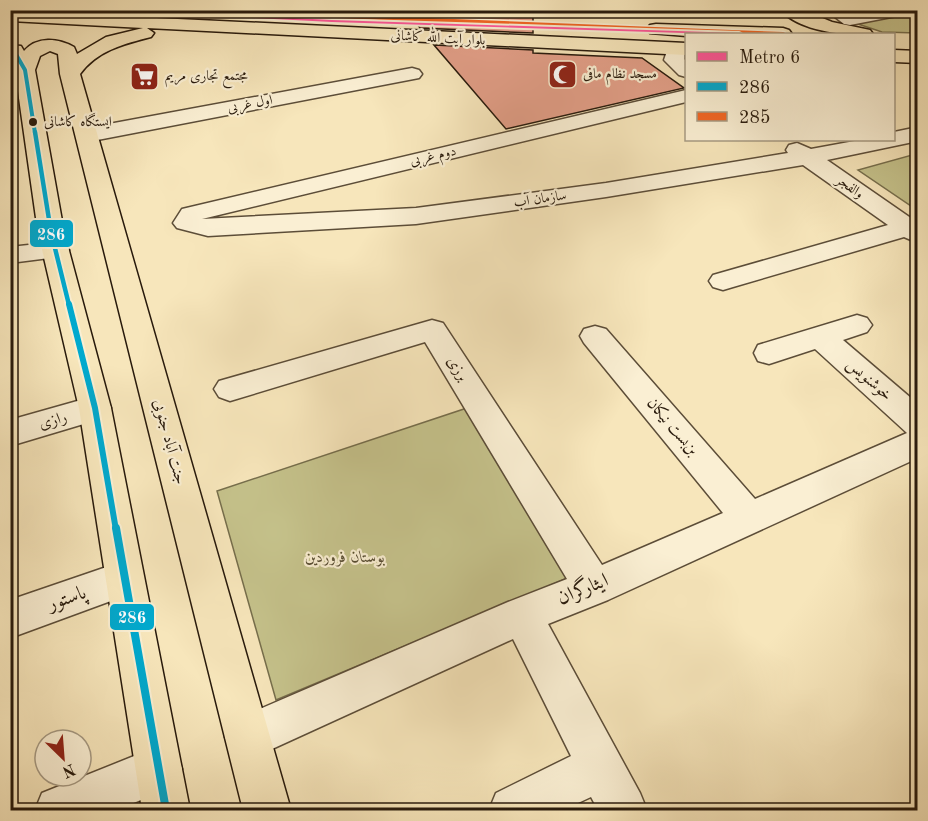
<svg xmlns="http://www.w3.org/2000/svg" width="928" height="821" viewBox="0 0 928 821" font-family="'Old Standard TT',Amiri,serif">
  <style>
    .green { fill: #c5c28b; stroke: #766e4c; stroke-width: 1.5 }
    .building { fill: #e29e87; stroke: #281a0c; stroke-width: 1.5 }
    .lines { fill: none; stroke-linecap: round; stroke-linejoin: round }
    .minor-casing { stroke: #5c4d38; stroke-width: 3 }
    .major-casing { stroke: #281a0c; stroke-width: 3 }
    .minor { fill: #faefd3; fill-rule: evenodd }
    .major { fill: #f7e6bb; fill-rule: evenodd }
    .bus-1-far3-casing { stroke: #faefd3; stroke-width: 7 }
    .bus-1-far2-casing { stroke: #faefd3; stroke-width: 8 }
    .bus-1-far1-casing { stroke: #faefd3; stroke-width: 10 }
    .bus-1-casing { stroke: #faefd3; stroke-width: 12 }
    .bus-2-casing { stroke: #faefd3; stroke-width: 7 }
    .bus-1-far3 { stroke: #00a9ce; stroke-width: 4 }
    .bus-1-far2 { stroke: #00a9ce; stroke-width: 4.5 }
    .bus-1-far1 { stroke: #00a9ce; stroke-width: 6 }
    .bus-1 { stroke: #00a9ce; stroke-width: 8 }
    .bus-2 { stroke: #f26522; stroke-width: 4 }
    .metro-1-casing { stroke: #faefd3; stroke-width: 4 }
    .metro-1 { fill: #f59; fill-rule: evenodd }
    .bus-dot { fill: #281a0c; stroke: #faefd3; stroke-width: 2 }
    .labels { text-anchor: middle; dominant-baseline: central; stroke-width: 4.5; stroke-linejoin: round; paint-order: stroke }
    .far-street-label { font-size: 14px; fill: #281a0c; stroke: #faefd3 }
    .far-poi-label { font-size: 14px; fill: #281a0c; stroke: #faefd3; text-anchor: start }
    .bus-label { font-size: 14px; fill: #281a0c; stroke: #faefd3; text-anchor: start }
    .street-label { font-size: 16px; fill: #281a0c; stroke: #faefd3 }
    .park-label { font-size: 16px; font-style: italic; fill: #574c32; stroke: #faefd3 }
    .near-street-label { font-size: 20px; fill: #281a0c; stroke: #faefd3 }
    .line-badge { stroke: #faefd3; stroke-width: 2 }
    .badge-label { font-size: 16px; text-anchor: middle; font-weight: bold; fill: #fff }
  </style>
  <rect width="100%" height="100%" fill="#f7e6bb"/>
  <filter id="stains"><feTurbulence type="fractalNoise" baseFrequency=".00333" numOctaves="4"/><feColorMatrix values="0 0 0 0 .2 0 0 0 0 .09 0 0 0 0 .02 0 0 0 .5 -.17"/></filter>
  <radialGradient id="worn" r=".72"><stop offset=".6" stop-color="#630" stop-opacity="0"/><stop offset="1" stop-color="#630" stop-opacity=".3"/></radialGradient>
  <path class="green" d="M 917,11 L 917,33 L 882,32 L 852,22 Z
    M 912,155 L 917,159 L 917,210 L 858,170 Z
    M 467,408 L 570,577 L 276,700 L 217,491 Z"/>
  <path class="building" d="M 407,10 L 533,10 L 533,33 L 420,28 Z
    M 434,45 L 533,50 L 533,53 L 642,58 L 684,88 L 506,129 Z"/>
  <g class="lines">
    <defs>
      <path id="minor" d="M 387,10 L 405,10 L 407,20 L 404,24 L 392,24 Z
        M 826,10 L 847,10 L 853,14 L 872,10 L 910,10 L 902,15 L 850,25 L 844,24 Z
        M 676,43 L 683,45 L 685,49 L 684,59 L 686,61 L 686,77 L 679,75 L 664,60 L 669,45 Z
        M 412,68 L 419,70 L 422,74 L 419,78 L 87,142 L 79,140 L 76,135 L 79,130 L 87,128 Z
        M 686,90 L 686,102 L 202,219 L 416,208 L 606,183 L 788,153 L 786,150 L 789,145 L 797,143 L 811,149 L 860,140 L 894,140 L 894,132 L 918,127 L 918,141 L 827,160 L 918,223 L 918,243 L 904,237 L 733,287 L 723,290 L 713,287 L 709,281 L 713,275 L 888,225 L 803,165 L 606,197 L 416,224 L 208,236 L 177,228 L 173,223 L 182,209 Z
        M 56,242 L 65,244 L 69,250 L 65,256 L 10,263 L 10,247 Z
        M 857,315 L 867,318 L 872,325 L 867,332 L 843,340 L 918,404 L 918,458 L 608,600 L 548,624 L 640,793 L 647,810 L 598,810 L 591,797 L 563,810 L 489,810 L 496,793 L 571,756 L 513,639 L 248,760 L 232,753 L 225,737 L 232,721 L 508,602 L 567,579 L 425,342 L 230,401 L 219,397 L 214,389 L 219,381 L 432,320 L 443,323 L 602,565 L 723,513 L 584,343 L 580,336 L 584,329 L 595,326 L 606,329 L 755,499 L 907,433 L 815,349 L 769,364 L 758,361 L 754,353 L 758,345 Z
        M 95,396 L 107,399 L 111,408 L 107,417 L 10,446 L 10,420 Z
        M 124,561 L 138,567 L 144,579 L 138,591 L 10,638 L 10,600 Z
        M 159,746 L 176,752 L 182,769 L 176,786 L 116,810 L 35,810 L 42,793 Z"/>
      <path id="major" d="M 781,10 L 803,10 L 832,22 L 870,30 L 873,34 C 848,37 798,31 781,10 Z
        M 10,11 L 686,43 L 686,55 L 147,28 L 154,33 L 151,37 C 124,44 98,50 80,74 L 291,810 L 243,810 L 60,74 L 58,54 L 50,51 L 40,56 L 35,70 L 64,232 L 111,408 L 190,810 L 142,810 L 79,408 L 38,232 L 15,70 L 10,61 L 10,45 L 21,46 L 24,51 C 37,36 58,38 74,47 L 77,54 L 106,37 L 143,28 L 10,21 Z
        M 656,24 L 783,28 L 789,30 L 792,34 L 686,36 L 650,33 L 647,29 L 650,25 Z
        M 894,50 L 918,51 L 918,63 L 894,62 Z"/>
    </defs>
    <use href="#minor" class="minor-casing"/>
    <use href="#major" class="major-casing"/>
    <use href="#minor" class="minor"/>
    <use href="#major" class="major"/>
    <defs>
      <path id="bus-1-far3" d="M 10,44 L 25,70 L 35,133"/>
      <path id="bus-1-far2" d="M 35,132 L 51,232 L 69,305"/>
      <path id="bus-1-far1" d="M 69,304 L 95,408 L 116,530"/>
      <path id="bus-1" d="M 116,528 L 166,810"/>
      <path id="bus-2" d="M 176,10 L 783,34"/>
    </defs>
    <use href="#bus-1-far3" class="bus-1-far3-casing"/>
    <use href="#bus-1-far2" class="bus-1-far2-casing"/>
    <use href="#bus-1-far1" class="bus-1-far1-casing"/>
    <use href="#bus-1" class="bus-1-casing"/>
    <use href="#bus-2" class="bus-2-casing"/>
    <use href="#bus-1-far3" class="bus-1-far3"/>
    <use href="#bus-1-far2" class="bus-1-far2"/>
    <use href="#bus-1-far1" class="bus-1-far1"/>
    <use href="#bus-1" class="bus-1"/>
    <use href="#bus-2" class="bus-2"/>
    <defs>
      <path id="metro-1" d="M 133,10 L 332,20 L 739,33 L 741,34 L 716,34 L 332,22 L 95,10 Z"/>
    </defs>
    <use href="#metro-1" class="metro-1-casing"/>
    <use href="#metro-1" class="metro-1"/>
  </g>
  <defs>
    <symbol id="mosque-square" viewBox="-11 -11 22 22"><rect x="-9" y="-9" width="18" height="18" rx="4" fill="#8f2418" stroke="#faefd3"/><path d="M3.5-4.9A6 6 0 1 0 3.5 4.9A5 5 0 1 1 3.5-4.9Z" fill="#fff"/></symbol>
    <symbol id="supermarket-square" viewBox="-11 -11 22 22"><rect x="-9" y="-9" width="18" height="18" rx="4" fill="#8f2418" stroke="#faefd3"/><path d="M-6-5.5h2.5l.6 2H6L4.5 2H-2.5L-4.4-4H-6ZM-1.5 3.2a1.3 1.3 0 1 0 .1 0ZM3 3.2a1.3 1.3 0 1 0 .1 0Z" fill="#fff"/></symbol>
  </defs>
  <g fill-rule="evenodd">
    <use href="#mosque-square" x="546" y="58" width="33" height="33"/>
    <use href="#supermarket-square" x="128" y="60" width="33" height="33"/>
  </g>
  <circle class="bus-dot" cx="33" cy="122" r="5"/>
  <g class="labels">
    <g class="far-street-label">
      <text transform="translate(438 38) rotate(3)">بلوار آیت الله کاشانی</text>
      <text transform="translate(250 104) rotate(-11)">اول غربی</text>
      <text transform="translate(433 156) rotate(-13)">دوم غربی</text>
      <text transform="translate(850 187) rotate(35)">والفجر</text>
      <text transform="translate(540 199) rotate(-8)">سازمان آب</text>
    </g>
    <g class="far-poi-label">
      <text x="583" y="74">مسجد نظام مافی</text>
      <text x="165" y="76">مجتمع تجاری مریم</text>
    </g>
    <g class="bus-label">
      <text x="44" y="122">ایستگاه کاشانی</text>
    </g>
    <g class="street-label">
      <text transform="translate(457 369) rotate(58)">برزی</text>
      <text transform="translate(869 380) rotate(42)">خوشنویس</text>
      <text transform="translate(53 421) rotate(-16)">رازی</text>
      <text transform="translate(672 427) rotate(50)">بن‌بست نیکان</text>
      <text transform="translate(169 442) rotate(75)">جنت آباد جنوبی</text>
    </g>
    <g class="park-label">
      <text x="345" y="558">بوستان فروردین</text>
    </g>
    <g class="near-street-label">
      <text transform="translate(583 590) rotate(-22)">ایثارگران</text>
      <text transform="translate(67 599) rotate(-19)">پاستور</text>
    </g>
  </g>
  <g class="line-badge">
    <rect x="29" y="219" width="45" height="29" rx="6" fill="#00a9ce"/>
    <rect x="109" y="603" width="46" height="28" rx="6" fill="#00a9ce"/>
  </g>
  <g class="badge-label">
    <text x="51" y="240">286</text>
    <text x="132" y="623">286</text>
  </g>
  <rect width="928" height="821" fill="none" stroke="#f7e6bb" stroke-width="36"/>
  <rect x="12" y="12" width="904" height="797" fill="none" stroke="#281a0c" stroke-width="3"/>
  <rect x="18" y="18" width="892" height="785" fill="none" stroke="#281a0c" stroke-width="1.5"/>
  <rect x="685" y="33" width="210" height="108" fill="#faefd3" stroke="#a69a83" stroke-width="1.5"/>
  <rect x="697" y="52" width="30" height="9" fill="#ff5599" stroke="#a69a83" stroke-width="1.5"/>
  <text x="739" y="63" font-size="18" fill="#281a0c">Metro 6</text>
  <rect x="697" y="82" width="30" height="9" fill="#00a9ce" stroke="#a69a83" stroke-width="1.5"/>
  <text x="739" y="93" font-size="18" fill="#281a0c">286</text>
  <rect x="697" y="112" width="30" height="9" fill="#f26522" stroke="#a69a83" stroke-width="1.5"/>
  <text x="739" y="123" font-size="18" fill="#281a0c">285</text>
  <g transform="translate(63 758) rotate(155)"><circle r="28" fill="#faefd3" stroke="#a69a83" stroke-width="1.5"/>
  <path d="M0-4.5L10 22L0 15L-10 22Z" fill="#8f2418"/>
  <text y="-9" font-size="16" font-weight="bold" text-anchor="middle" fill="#281a0c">N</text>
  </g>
  <rect width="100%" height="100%" filter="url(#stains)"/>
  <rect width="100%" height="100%" fill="url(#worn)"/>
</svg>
